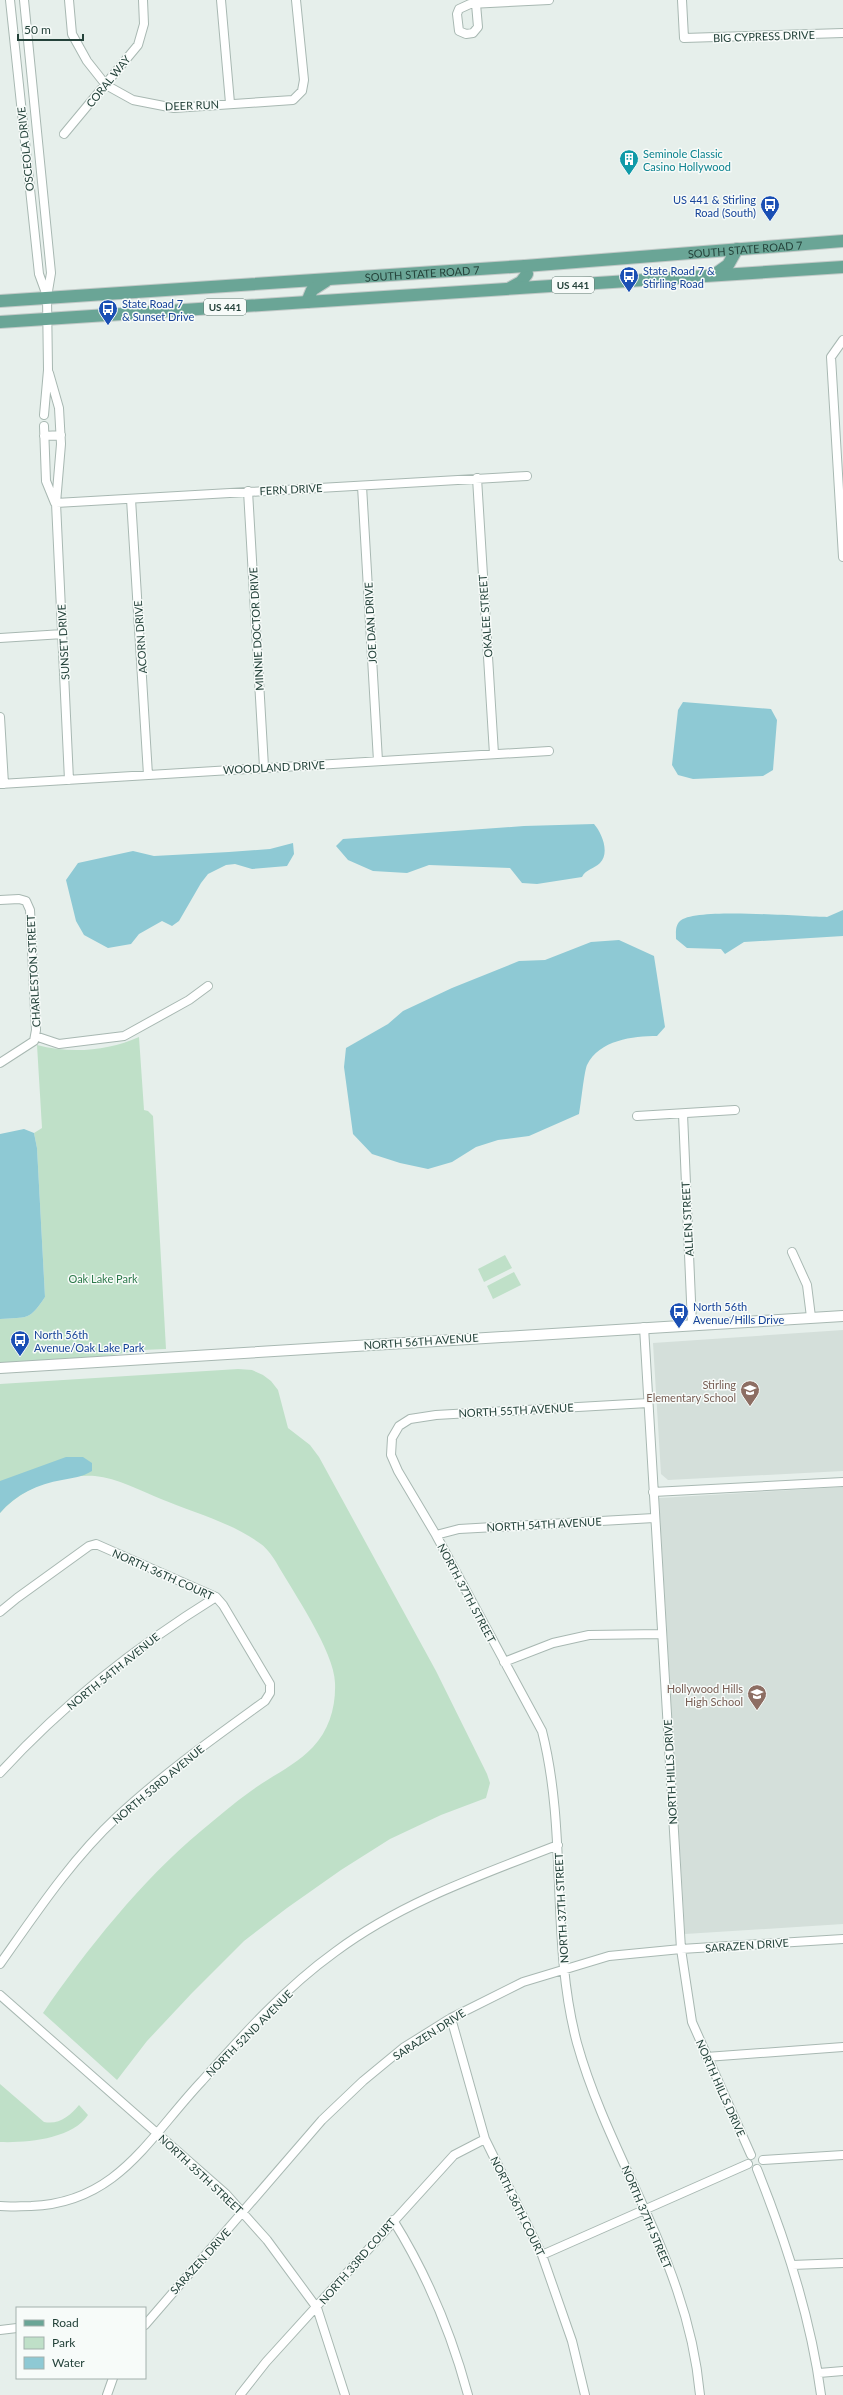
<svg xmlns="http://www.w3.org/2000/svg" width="843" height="2395" viewBox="0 0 843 2395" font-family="Lato,sans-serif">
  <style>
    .built { fill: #d4dfda }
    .green { fill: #bfe0c8 }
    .water { fill: #8ec9d4 }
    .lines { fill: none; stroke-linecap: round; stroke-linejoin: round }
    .minor-casing { stroke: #a8b8b2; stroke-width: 10 }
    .tertiary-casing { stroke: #a8b8b2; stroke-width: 12 }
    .primary-casing { stroke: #c2cac8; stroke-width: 14 }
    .minor { stroke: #fff; stroke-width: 8 }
    .tertiary { stroke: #fff; stroke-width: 10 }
    .primary { stroke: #6aa596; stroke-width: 12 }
    .labels { text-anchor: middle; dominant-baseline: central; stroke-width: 3; stroke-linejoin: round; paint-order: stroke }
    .shield { fill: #f7fbf9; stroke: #637a73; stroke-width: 1 }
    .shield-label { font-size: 10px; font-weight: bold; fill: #24423a }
    .street-label { font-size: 11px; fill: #24423a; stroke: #f7fbf9 }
    .culture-label { font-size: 11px; fill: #0d838f; stroke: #f7fbf9; text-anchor: start }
    .transit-label { font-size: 11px; fill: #164399; stroke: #f7fbf9; text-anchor: start }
    .park-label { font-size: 11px; fill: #2d7a4b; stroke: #f7fbf9 }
    .education-label { font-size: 11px; fill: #785e54; stroke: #f7fbf9; text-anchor: end }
  </style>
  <rect width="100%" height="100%" fill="#e6efeb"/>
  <path class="built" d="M 843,1330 L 843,1471 L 668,1480 L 661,1474 L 653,1343 Z
    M 843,1487 L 843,1924 L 685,1934 L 659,1498 Z"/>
  <path class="green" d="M 139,1037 L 144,1110 L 148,1111 L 153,1116 L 166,1349 L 142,1350 L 82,1360 L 0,1365 L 0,1319 C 28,1317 29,1321 45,1297 L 37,1148 L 34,1133 L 42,1128 L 37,1045 C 70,1054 108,1051 139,1037 Z
    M 505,1255 L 512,1268 L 484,1282 L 478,1269 Z
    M 514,1272 L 521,1285 L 493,1299 L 487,1286 Z
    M 238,1369 L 252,1370 L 263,1375 L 271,1381 L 278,1390 L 288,1428 L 310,1445 L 319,1457 L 436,1671 L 487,1774 L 490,1783 L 486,1798 L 441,1815 L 390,1839 L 341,1870 L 287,1908 L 244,1941 L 192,1993 L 147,2041 L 117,2080 L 43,2013 C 86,1950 143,1879 201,1831 C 218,1817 234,1803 251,1791 C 271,1776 295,1766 313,1747 C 329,1730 336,1707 335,1683 C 334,1651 293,1592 276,1562 C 271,1554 266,1547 258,1542 C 234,1524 190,1511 161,1499 C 141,1491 117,1478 95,1476 C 60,1474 23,1487 0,1513 L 0,1384 Z
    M 0,2084 L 44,2122 C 59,2125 70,2116 79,2105 L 88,2115 C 72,2139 27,2143 0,2142 Z"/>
  <path class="water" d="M 683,702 L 771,709 L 777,720 L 773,770 L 763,776 L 693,779 L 678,775 L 672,765 L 678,710 Z
    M 594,824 C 602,833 610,853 600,863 C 594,869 586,869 582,877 L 537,884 L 522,883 L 510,868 L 429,865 L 407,873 L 373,871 L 348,860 L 336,846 L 343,839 L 524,826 Z
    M 293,843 L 294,854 L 287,866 L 252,869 L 235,864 L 226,865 L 208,874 L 201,883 L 179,921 L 172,926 L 162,921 L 139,934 L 131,944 L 108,948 L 84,935 L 76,921 L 66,880 L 78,863 L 133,851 L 154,856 L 229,852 L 270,849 Z
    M 843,910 L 843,936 L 744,942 L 725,954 L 721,949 L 687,948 L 676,939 C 676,932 675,926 680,921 C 695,907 802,917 827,917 Z
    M 619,940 L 654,956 L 665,1027 L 657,1036 C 633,1036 599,1040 587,1065 C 584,1072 581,1104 579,1114 L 529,1136 L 498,1140 L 476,1147 L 452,1162 L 428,1169 L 400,1163 L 372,1154 L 353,1134 L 344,1067 L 346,1048 L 388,1024 L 403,1011 L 452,988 L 519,961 L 545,960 L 591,942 Z
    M 24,1129 L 34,1133 L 37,1148 L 45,1297 C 29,1321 28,1317 0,1319 L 0,1134 Z
    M 66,1457 L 83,1457 L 92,1463 L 92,1471 C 82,1477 73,1478 62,1480 C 38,1484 16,1494 0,1513 L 0,1481 Z"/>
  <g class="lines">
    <defs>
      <path id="minor" d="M 10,0 L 39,274 L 47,296
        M 24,0 L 51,273 L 47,297 L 48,370 L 44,415
        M 69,0 L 72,34 L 87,61 L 106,85 L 133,100 L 174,108 L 293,100 L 302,91 L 304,80 L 296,0
        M 221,0 L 230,103
        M 682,0 L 684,38 L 843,33
        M 476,4 L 478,27 L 473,33 L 466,34 L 459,31 L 457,14 L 459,9 L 470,4 L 549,0
        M 64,134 L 138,45 L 144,24 L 143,0
        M 843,340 L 831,357 L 843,557
        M 49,373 L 59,408 L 61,444 L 56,503 L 69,780
        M 44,426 L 46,481 L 55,503
        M 44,436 L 61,435
        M 477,478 L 494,754
        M 362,486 L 378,761
        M 248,491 L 264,767
        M 131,499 L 148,775
        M 56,503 L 527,476
        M 0,638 L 63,634
        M 0,717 L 4,784
        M 0,784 L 549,751
        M 0,900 L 19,899 L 26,901 L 30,910 L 36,1030 L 34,1041 L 0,1063
        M 35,1036 L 59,1044 L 124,1036 L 189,1000 L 208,986
        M 683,1114 L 692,1324
        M 637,1116 L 735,1110
        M 792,1252 L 807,1285 L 811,1317
        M 644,1327 L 681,1949 L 692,2022 L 751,2155
        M 648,1403 L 436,1415 L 410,1419 L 399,1426 L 392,1438 L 391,1455 L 398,1471 L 436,1535 L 542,1731 C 568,1833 550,1942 577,2043 C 601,2129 649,2206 677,2290 C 688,2322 697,2362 700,2395
        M 653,1492 L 843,1482
        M 436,1535 L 459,1529 L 654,1518
        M 0,1612 L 17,1598 L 89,1546 L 96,1544 L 216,1597 L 223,1605 L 270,1684 L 270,1693 L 265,1701 C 214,1738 163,1774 117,1817 C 71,1860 36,1913 0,1964
        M 504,1662 L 553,1643 L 589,1635 L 662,1634
        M 0,1773 C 63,1704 137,1646 216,1597
        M 0,1995 L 226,2194 L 267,2240 L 317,2308 L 345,2395
        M 451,2018 L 485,2139 L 542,2255 L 572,2341 L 585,2395
        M 706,2057 L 843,2047
        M 763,2160 L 843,2155
        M 757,2169 C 786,2241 811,2318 821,2395
        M 0,2206 C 10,2207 21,2206 31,2206 C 118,2203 149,2137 202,2081 C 243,2035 285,1988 335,1952 C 402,1902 481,1875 558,1845
        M 393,2220 C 428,2276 451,2332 468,2395
        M 542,2255 L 748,2164
        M 792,2265 L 843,2263
        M 145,2325 L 322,2120 L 363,2081 L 403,2048 L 451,2018 L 523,1982 L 609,1956 L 681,1949 L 843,1939
        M 0,2330 L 17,2328
        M 819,2373 L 843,2371
        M 107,2395 L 113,2378
        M 240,2395 L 266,2362 L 454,2155 L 485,2139"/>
      <path id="tertiary" d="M 0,1368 L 843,1316"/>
      <g id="primary">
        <path d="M 714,275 L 728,265 L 737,249"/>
        <path d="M 510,288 L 521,282 L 527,274 L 525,266"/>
        <path id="s1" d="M 0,301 L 525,266 L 843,241"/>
        <path d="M 307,302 L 312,290 L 326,281"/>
        <path d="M 0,322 L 843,267"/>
      </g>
    </defs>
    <use href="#minor" class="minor-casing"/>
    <use href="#tertiary" class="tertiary-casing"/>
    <use href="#primary" class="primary-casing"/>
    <use href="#minor" class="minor"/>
    <use href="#tertiary" class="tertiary"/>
    <use href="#primary" class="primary"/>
  </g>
  <defs>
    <symbol id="building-pin" viewBox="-11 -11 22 30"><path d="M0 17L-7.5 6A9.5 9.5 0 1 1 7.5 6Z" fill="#0f9aa8" stroke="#f7fbf9"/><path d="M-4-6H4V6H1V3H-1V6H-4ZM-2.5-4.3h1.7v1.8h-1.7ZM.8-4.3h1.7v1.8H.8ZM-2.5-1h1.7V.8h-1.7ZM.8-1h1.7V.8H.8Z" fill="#fff"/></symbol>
    <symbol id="bus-pin" viewBox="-11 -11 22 30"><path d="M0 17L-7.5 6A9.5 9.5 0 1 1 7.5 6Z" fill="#1a4fb4" stroke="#f7fbf9"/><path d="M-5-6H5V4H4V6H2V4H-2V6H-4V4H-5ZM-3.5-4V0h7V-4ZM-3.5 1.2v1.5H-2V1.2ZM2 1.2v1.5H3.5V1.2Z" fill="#fff"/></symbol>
    <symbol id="school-pin" viewBox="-11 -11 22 30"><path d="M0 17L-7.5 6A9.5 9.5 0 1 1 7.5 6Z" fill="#8d6e63" stroke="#f7fbf9"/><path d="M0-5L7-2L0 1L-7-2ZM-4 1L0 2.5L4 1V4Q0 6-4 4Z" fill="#fff"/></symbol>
  </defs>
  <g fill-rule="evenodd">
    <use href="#building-pin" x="618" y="148" width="22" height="30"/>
    <use href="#bus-pin" x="759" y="194" width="22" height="30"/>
    <use href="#bus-pin" x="618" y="265" width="22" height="30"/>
    <use href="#bus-pin" x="97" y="298" width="22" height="30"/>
    <use href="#bus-pin" x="668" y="1301" width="22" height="30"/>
    <use href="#bus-pin" x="9" y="1329" width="22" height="30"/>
    <use href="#school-pin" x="739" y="1379" width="22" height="30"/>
    <use href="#school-pin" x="746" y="1683" width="22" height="30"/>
  </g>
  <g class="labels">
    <g class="shield">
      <rect x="552" y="277" width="42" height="16" rx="3"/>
      <rect x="204" y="299" width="42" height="16" rx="3"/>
    </g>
    <g class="shield-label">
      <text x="573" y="285">US 441</text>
      <text x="225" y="307">US 441</text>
    </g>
    <g class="street-label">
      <text transform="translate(764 36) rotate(-2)">BIG CYPRESS DRIVE</text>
      <text transform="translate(108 81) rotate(-51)">CORAL WAY</text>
      <text transform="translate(192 105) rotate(-2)">DEER RUN</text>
      <text transform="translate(25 149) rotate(-96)">OSCEOLA DRIVE</text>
      <text stroke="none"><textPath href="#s1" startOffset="747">SOUTH STATE ROAD 7</textPath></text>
      <text stroke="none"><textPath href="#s1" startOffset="423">SOUTH STATE ROAD 7</textPath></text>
      <text transform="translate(291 489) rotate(-3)">FERN DRIVE</text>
      <text transform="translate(485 616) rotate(-94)">OKALEE STREET</text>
      <text transform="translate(370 623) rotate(-93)">JOE DAN DRIVE</text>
      <text transform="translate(256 629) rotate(-93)">MINNIE DOCTOR DRIVE</text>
      <text transform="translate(140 637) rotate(-94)">ACORN DRIVE</text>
      <text transform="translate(63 642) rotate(-93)">SUNSET DRIVE</text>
      <text transform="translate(274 767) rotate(-3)">WOODLAND DRIVE</text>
      <text transform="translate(33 971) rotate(-93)">CHARLESTON STREET</text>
      <text transform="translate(687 1219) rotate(-93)">ALLEN STREET</text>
      <text transform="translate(421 1341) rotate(-4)">NORTH 56TH AVENUE</text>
      <text transform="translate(516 1410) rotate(-3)">NORTH 55TH AVENUE</text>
      <text transform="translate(544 1524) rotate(-3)">NORTH 54TH AVENUE</text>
      <text transform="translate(163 1574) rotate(24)">NORTH 36TH COURT</text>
      <text transform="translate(467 1593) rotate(62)">NORTH 37TH STREET</text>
      <text transform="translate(113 1671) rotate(-39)">NORTH 54TH AVENUE</text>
      <text transform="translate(670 1772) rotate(-93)">NORTH HILLS DRIVE</text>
      <text transform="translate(158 1784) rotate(-40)">NORTH 53RD AVENUE</text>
      <text transform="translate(561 1908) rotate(-93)">NORTH 37TH STREET</text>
      <text transform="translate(747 1945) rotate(-4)">SARAZEN DRIVE</text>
      <text transform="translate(249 2033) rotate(-45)">NORTH 52ND AVENUE</text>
      <text transform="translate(429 2034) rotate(-33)">SARAZEN DRIVE</text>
      <text transform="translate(721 2088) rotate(66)">NORTH HILLS DRIVE</text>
      <text transform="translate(201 2174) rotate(43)">NORTH 35TH STREET</text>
      <text transform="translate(518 2206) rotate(64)">NORTH 36TH COURT</text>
      <text transform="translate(647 2217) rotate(67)">NORTH 37TH STREET</text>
      <text transform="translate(200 2261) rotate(-48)">SARAZEN DRIVE</text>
      <text transform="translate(357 2261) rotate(-49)">NORTH 33RD COURT</text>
    </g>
    <g class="culture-label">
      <text x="643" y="153">Seminole Classic<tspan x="643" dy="13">Casino Hollywood</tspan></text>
    </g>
    <g class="transit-label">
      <text x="756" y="199" text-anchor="end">US 441 &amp; Stirling<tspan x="756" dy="13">Road (South)</tspan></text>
      <text x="643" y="270">State Road 7 &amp;<tspan x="643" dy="13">Stirling Road</tspan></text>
      <text x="122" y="303">State Road 7<tspan x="122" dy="13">&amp; Sunset Drive</tspan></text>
      <text x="693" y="1306">North 56th<tspan x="693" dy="13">Avenue/Hills Drive</tspan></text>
      <text x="34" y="1334">North 56th<tspan x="34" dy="13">Avenue/Oak Lake Park</tspan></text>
    </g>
    <g class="park-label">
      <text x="103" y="1278">Oak Lake Park</text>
    </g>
    <g class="education-label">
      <text x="736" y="1384">Stirling<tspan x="736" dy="13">Elementary School</tspan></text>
      <text x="743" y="1688">Hollywood Hills<tspan x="743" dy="13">High School</tspan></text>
    </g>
  </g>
  <rect x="16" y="2307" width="130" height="72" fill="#f7fbf9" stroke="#a3b1ad"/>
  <rect x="24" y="2320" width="20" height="6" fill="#6aa596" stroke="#a3b1ad"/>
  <text x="52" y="2327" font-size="12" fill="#24423a">Road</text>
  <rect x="24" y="2337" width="20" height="12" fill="#bfe0c8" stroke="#a3b1ad"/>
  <text x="52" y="2347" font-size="12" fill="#24423a">Park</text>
  <rect x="24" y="2357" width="20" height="12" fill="#8ec9d4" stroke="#a3b1ad"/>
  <text x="52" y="2367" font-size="12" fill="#24423a">Water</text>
  <path d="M18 34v6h65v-6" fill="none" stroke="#24423a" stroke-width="2"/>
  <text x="24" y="34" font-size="12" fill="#24423a" stroke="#f7fbf9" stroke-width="3" paint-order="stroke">50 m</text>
</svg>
